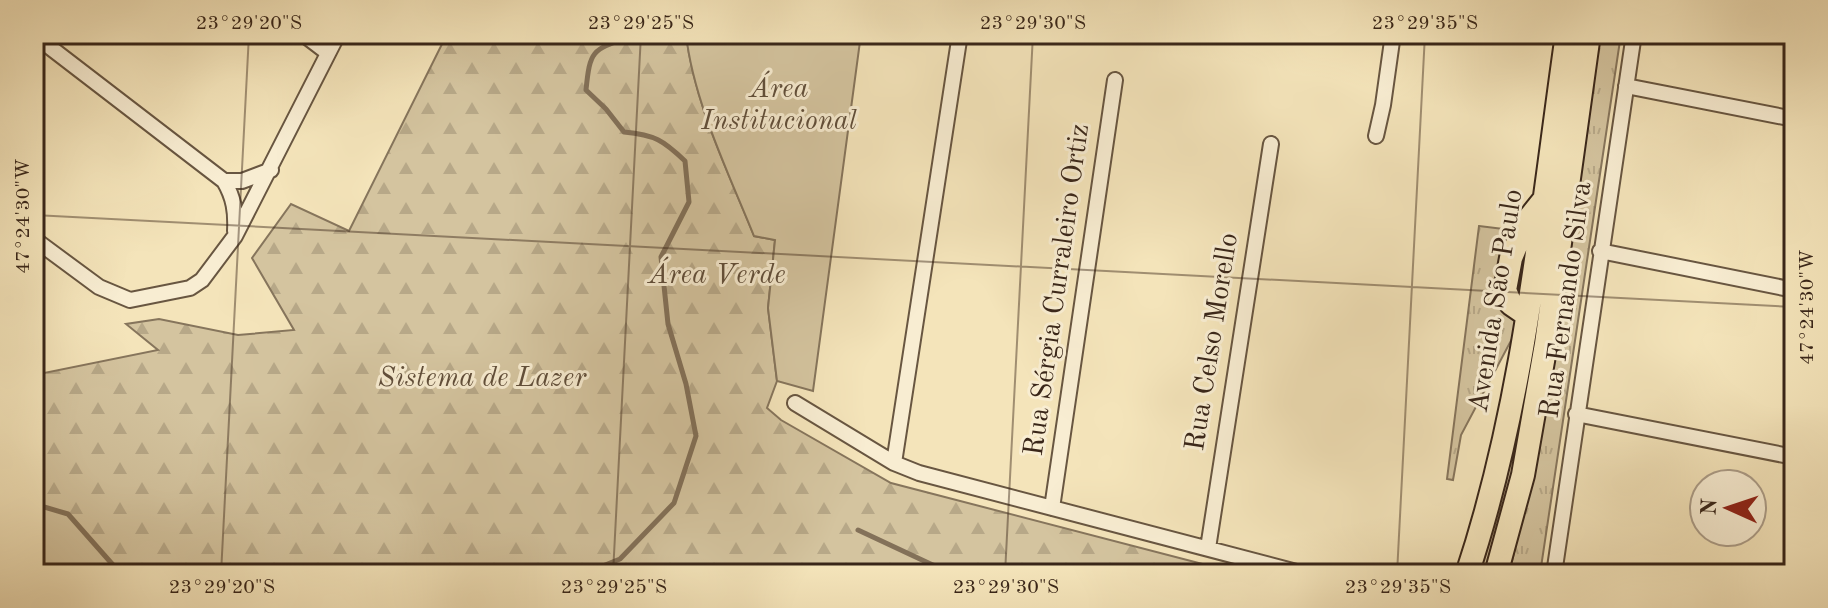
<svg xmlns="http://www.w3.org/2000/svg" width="1828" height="608" viewBox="0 0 1828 608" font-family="'Old Standard TT',serif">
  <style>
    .grass { fill: url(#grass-tufts); stroke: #86755c; stroke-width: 2 }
    .forest { fill: url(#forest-firs); stroke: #86755c; stroke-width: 2 }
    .green { fill: #d4c49f; stroke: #86755c; stroke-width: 2 }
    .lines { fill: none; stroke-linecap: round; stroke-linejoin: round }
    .stream { stroke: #837159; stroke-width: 5 }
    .minor-casing { stroke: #685641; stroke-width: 18 }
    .primary-casing { stroke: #392619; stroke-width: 26 }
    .minor { stroke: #f8edd2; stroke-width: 14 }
    .primary { stroke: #f4e4ba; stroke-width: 22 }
    .ticks { fill: none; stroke: #392619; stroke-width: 2; stroke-opacity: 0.45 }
    .labels { text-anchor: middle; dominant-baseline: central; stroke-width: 6; stroke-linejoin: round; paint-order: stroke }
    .park-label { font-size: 28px; font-style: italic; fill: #604e3a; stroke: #f8edd2 }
    .street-label { font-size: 28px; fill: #392619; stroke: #f8edd2 }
    .neatline { fill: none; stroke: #392619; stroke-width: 3 }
    .ticks-label { font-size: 20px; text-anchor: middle; fill: #392619 }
  </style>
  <defs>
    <pattern id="grass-tufts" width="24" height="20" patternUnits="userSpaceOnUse" patternTransform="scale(2)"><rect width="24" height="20" fill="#d4c49f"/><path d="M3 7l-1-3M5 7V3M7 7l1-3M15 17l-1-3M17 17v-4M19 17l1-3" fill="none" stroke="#b7a888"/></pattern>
    <pattern id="forest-firs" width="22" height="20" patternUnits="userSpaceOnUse" patternTransform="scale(2)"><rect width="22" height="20" fill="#d4c49f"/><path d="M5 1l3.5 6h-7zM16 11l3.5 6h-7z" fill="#b7a888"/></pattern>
  </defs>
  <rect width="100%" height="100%" fill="#f4e4ba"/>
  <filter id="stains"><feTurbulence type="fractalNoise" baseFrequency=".0025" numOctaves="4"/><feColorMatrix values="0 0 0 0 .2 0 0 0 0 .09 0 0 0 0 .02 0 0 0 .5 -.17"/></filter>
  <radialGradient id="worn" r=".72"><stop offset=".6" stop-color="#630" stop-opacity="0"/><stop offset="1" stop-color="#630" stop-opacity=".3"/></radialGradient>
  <path class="grass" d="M 1575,34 L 1584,34 L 1534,385 L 1488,574 L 1476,574 Z
    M 1599,34 L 1621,34 L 1540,574 L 1509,574 L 1536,459 Z
    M 1479,226 L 1528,232 L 1514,335 L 1461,435 L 1453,480 L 1447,479 Z"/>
  <path class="forest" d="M 447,34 L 686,34 C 694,104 728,171 754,236 L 775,240 L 768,308 L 777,381 L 767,408 L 781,420 L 891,483 L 1241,574 L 121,574 L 68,514 L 34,504 L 34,375 L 158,350 L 126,324 L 159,319 L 238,335 L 294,330 L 252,258 L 291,204 L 349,231 Z"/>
  <path class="green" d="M 686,34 L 861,34 L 813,391 L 777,381 L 768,308 L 775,240 L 754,236 C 729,174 693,100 686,34 Z
    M 34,504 L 68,514 L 121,574 L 34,574 Z"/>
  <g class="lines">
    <path class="stream" d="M 34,504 L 68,514 L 121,574
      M 858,530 L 952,574
      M 583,574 L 620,559 L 674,503 L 696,436 L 686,384 L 668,324 L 661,257 L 689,202 L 685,161 C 663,140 655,135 624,132 L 606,109 L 586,90 C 590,50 592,50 629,37 L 629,34"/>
    <defs>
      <path id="minor" d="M 303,34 L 328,53
        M 34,35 L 224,181 C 234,198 236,212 235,231
        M 1626,86 L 1794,119
        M 1376,136 L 1383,105 L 1393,34
        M 224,181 L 242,181 L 271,170
        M 34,239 L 99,287 L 130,300 L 190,288 L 202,280 L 235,236 L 338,34
        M 1600,251 L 1794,290
        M 795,403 L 894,463 L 919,473 L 1304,574
        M 1576,414 L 1794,457
        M 894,463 L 960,34
        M 1052,508 L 1115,80
        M 1208,548 L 1271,144
        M 1555,570 L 1574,574
        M 1554,574 L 1634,34"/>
      <path id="primary" d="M 1527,315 L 1511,304 L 1505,290 L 1511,258 L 1526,222 L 1542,202
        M 1467,574 C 1525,400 1541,215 1567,34
        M 1496,574 L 1523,475 L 1546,344 L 1589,34"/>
    </defs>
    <use href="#minor" class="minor-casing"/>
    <use href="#primary" class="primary-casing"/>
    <use href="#minor" class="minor"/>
    <use href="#primary" class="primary"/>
  </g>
  <path class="ticks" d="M 34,215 L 1794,307M 221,574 L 249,34M 613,574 L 641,34M 1005,574 L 1033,34M 1397,574 L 1425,34M 1789,574 L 1794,480"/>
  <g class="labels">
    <g class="park-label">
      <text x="779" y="90">Área<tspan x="779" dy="32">Institucional</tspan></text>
      <text x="717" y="276">Área Verde</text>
      <text x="482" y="379">Sistema de Lazer</text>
    </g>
    <g class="street-label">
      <text transform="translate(1058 290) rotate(-82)">Rua Sérgia Curraleiro Ortiz</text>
      <text transform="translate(1567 300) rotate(-82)">Rua Fernando Silva</text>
      <text transform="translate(1497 301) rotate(-81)">Avenida São Paulo</text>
      <text transform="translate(1213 342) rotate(-81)">Rua Celso Morello</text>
    </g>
  </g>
  <rect width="1828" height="608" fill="none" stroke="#f4e4ba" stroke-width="88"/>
  <g transform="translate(1728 508) rotate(273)"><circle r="38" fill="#f8edd2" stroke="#ac9d88" stroke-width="2"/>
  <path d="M0-6L14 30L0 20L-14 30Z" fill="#8f2418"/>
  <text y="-12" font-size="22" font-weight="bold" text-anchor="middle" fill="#392619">N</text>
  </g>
  <rect x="44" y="44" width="1740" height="520" class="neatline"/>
  <g class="ticks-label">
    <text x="249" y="29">23°29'20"S</text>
    <text x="641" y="29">23°29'25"S</text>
    <text x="1033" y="29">23°29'30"S</text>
    <text x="1425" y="29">23°29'35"S</text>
    <text transform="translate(22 216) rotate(-90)" y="7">47°24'30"W</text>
    <text transform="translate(1806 307) rotate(-90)" y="7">47°24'30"W</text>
    <text x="222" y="593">23°29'20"S</text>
    <text x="614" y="593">23°29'25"S</text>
    <text x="1006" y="593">23°29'30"S</text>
    <text x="1398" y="593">23°29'35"S</text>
  </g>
  <rect width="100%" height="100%" filter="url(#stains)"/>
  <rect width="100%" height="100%" fill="url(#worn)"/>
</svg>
